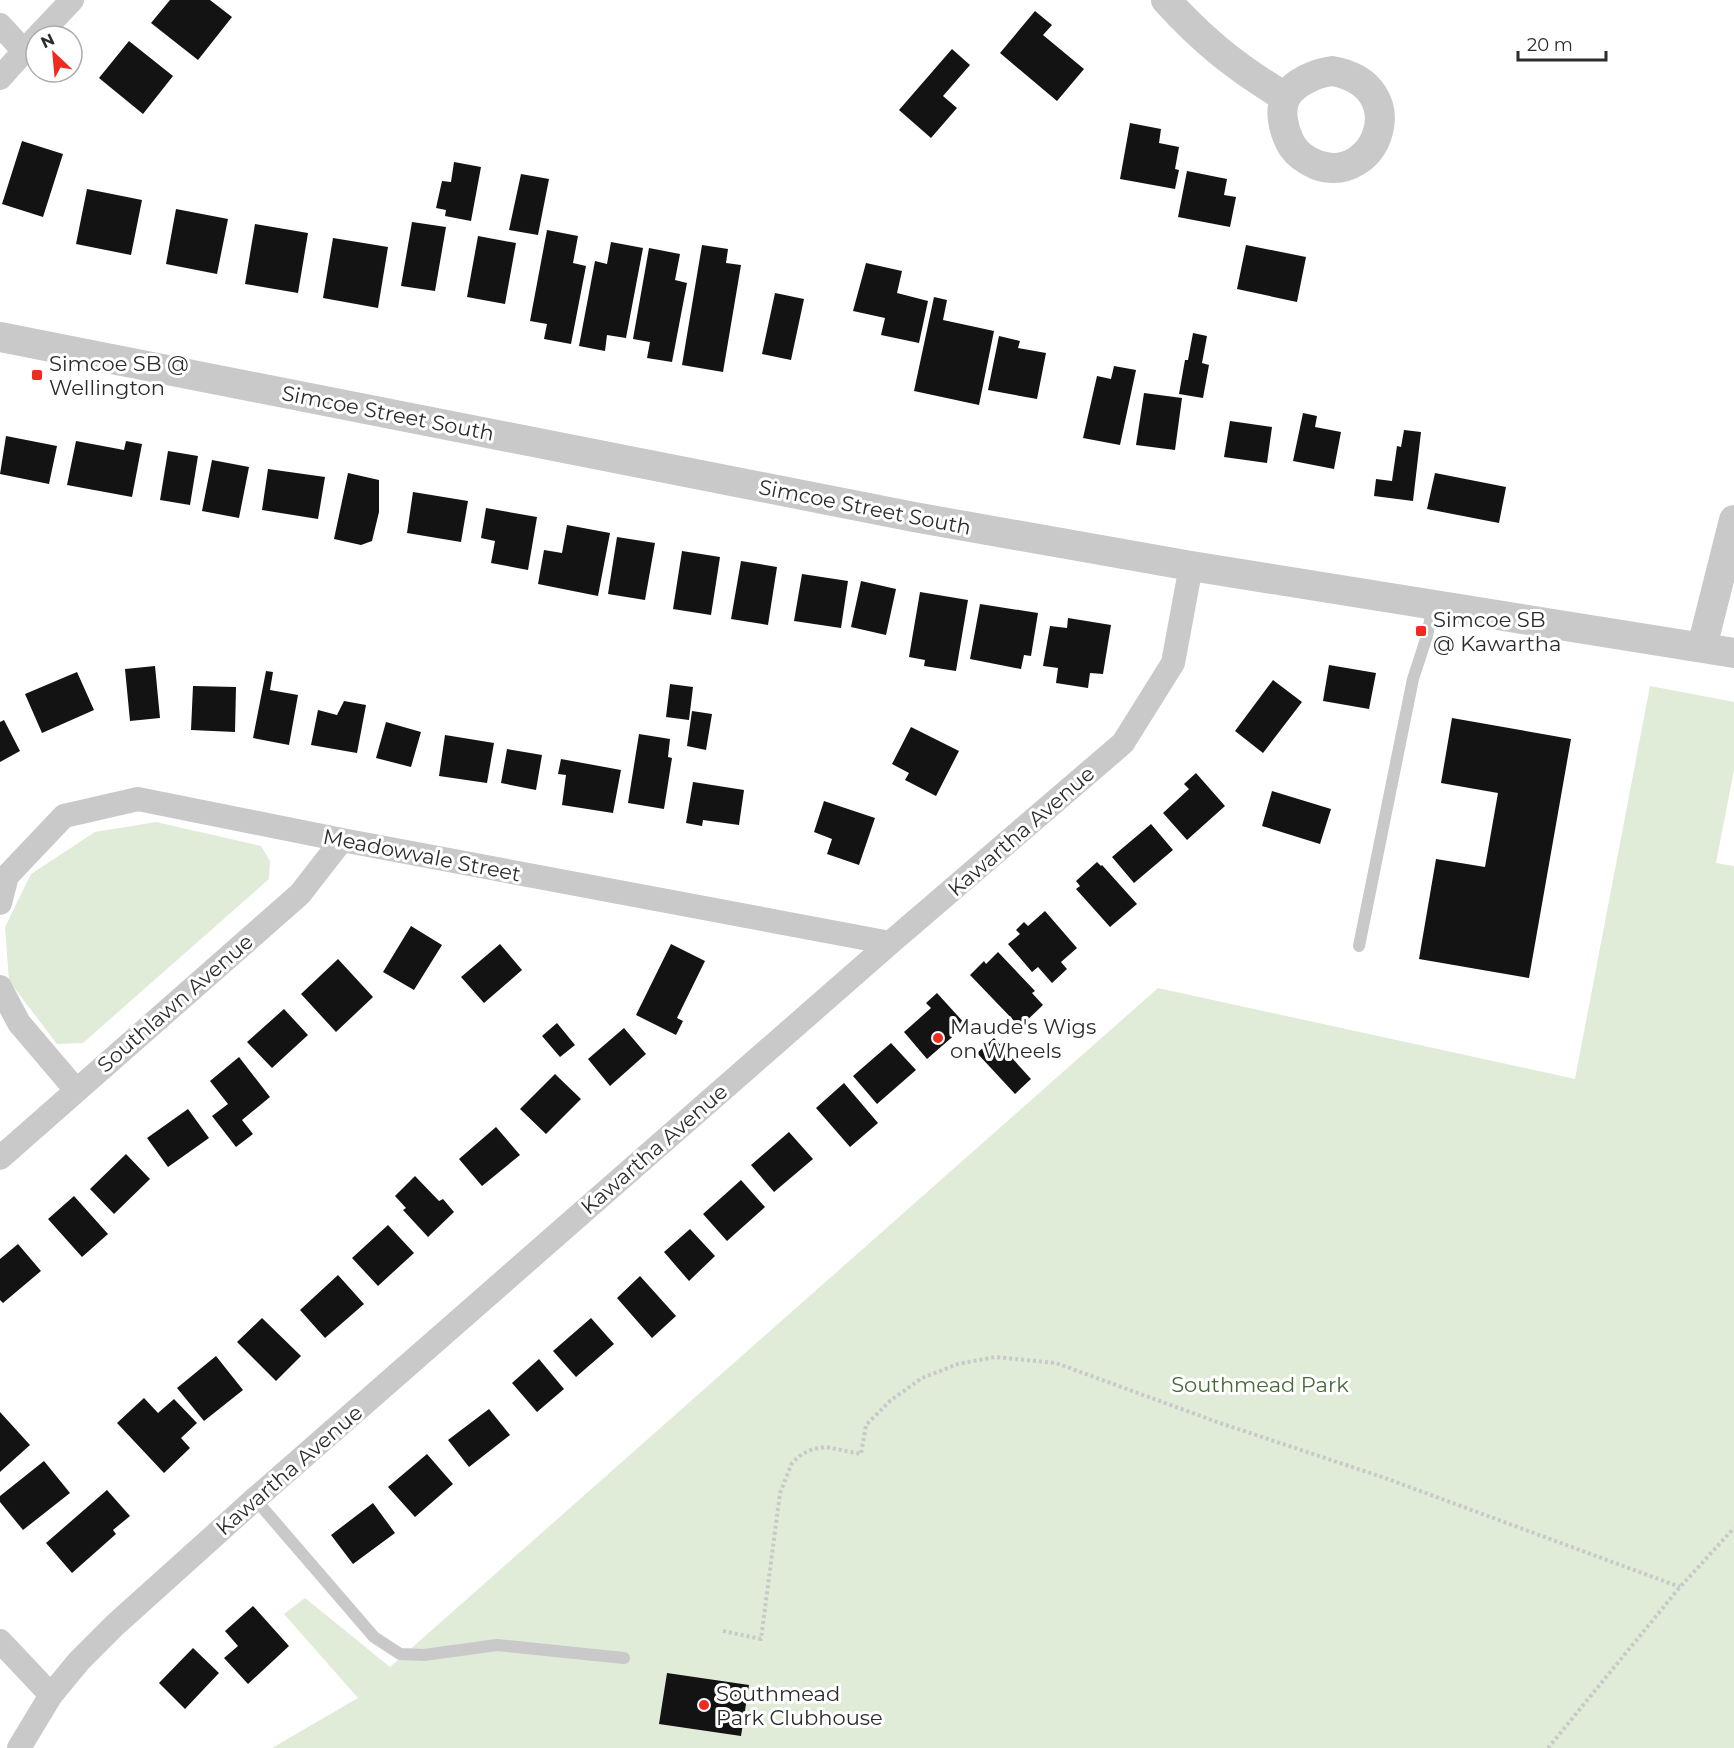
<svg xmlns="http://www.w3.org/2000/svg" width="1734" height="1748" viewBox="0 0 1734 1748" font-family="Montserrat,sans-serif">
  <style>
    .green { fill: #e0ebd8 }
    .building { fill: #131313 }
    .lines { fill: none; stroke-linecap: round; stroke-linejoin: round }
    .path { stroke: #c9c9c9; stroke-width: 4; stroke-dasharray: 3 3; stroke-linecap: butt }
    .service { stroke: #c9c9c9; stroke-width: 12 }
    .minor { stroke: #c9c9c9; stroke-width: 24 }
    .tertiary { stroke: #c9c9c9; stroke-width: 30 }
    .poi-dot { fill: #ef2b21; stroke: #fff; stroke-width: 2 }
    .labels { text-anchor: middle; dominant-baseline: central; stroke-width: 6; stroke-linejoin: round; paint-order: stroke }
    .poi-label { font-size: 21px; fill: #2c2c2c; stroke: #fff; text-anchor: start }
    .street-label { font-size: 21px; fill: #2c2c2c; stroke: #fff }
    .park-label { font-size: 21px; fill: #486937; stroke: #fff }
  </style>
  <rect width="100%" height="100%" fill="#fff"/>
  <path class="green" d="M 1650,686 L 1734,702 L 1734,770 L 1716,863 L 1734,866 L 1734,1748 L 272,1748 L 358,1698 L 284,1614 L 305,1598 L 390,1667 L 1158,988 L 1575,1079 Z
    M 156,822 L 261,846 L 270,861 L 269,879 L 83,1043 L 57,1044 L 9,981 L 5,927 L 31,874 L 95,832 Z"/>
  <path class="building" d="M 170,0 L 210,0 L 232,17 L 198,60 L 151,23 Z
    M 1035,11 L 1052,25 L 1043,35 L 1084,69 L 1057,101 L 1000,53 Z
    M 129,41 L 173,76 L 143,114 L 99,78 Z
    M 952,49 L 970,65 L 943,96 L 957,108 L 931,138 L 899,110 Z
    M 1130,123 L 1161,129 L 1159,143 L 1179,147 L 1175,169 L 1179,170 L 1175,189 L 1120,179 Z
    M 22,141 L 63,154 L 43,217 L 2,204 Z
    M 454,162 L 481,167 L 471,221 L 445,216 L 446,210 L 436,208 L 442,181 L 451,182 Z
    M 1187,171 L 1227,179 L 1224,195 L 1236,197 L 1230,227 L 1178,217 Z
    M 521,174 L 549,179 L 538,235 L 509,230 Z
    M 87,189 L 142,200 L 131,255 L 76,244 Z
    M 176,209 L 228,219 L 217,274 L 166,264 Z
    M 412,222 L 446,227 L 435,291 L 401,286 Z
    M 255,224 L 308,233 L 298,293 L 245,284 Z
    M 547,230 L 578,236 L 573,263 L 586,266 L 571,344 L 544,339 L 547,324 L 530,321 Z
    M 478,236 L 516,243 L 505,304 L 467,297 Z
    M 333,238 L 388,247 L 378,308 L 323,298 Z
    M 611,242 L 643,248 L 626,338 L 607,335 L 605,351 L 579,346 L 595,261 L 607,264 Z
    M 702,245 L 728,249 L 726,263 L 741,265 L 723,372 L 682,365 Z
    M 1246,245 L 1306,257 L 1297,302 L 1237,289 Z
    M 649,248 L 680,254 L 675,280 L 687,283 L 672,362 L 647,358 L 650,342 L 633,339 Z
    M 866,263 L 902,271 L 897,293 L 928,301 L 919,343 L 881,335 L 885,318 L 853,311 Z
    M 775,293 L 804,299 L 791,360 L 762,354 Z
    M 934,297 L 947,300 L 943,320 L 994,331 L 979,405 L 914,391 Z
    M 1193,333 L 1207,336 L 1202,363 L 1209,365 L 1203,398 L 1179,394 L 1185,360 L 1188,360 Z
    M 999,336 L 1020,341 L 1018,348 L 1046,353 L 1037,399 L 988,390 Z
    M 1114,366 L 1136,370 L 1120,445 L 1083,438 L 1097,376 L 1111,379 Z
    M 1144,393 L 1182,398 L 1175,450 L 1136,445 Z
    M 1303,413 L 1317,416 L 1315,427 L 1341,432 L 1334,469 L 1293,461 Z
    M 1230,421 L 1272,427 L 1267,463 L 1224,457 Z
    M 1404,430 L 1421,432 L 1413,501 L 1374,496 L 1376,479 L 1392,481 L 1397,446 L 1401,447 Z
    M 6,436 L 57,446 L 49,484 L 0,474 Z
    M 76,441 L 124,450 L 126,441 L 142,444 L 132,497 L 67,485 Z
    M 168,451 L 198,456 L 190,505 L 160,500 Z
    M 212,460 L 249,467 L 239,518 L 202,511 Z
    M 268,469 L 325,477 L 318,519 L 262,510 Z
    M 348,473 L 379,480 L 379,512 L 372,541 L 361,545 L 334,539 Z
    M 1435,473 L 1506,487 L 1499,523 L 1427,509 Z
    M 413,492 L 468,501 L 461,542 L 407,533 Z
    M 486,508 L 537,517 L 528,570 L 491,563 L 495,541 L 481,538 Z
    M 567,525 L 610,533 L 598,596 L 538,584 L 544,550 L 562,553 Z
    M 617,537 L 655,543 L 645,600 L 608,594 Z
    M 682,551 L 720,557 L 711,615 L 673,609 Z
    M 741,561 L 777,567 L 768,625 L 731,619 Z
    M 802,574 L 848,581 L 841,628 L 794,621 Z
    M 861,581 L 896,589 L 886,635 L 851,627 Z
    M 920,592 L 968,600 L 956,671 L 924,666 L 925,660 L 909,657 Z
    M 980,604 L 1038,613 L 1031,656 L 1024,655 L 1021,669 L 970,659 Z
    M 1068,618 L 1111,625 L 1103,674 L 1090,673 L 1088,688 L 1056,683 L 1058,668 L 1043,666 L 1050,626 L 1067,628 Z
    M 1329,665 L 1376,673 L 1369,709 L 1323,701 Z
    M 155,666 L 160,718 L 130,721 L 125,669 Z
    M 266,671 L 273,672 L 270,690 L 298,695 L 289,745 L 253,738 Z
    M 77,672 L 94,710 L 42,733 L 25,694 Z
    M 1273,680 L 1302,702 L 1263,753 L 1235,731 Z
    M 670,684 L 693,687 L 689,720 L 666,717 Z
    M 193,686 L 236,687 L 235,732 L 191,730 Z
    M 344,701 L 366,705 L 357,753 L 311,745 L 318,710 L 337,715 Z
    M 692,711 L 712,714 L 706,750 L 687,746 Z
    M 1452,718 L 1571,739 L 1529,978 L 1419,959 L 1436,859 L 1485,867 L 1498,793 L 1441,783 Z
    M 4,720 L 20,751 L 0,762 L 0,722 Z
    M 386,722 L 421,732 L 411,767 L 376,758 Z
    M 911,727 L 959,751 L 936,796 L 905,780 L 909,773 L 892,764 Z
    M 639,734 L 670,739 L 668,757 L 672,758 L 664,809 L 628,803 Z
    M 445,735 L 494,743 L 487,783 L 439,776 Z
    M 507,749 L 542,755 L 536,790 L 501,783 Z
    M 561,759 L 621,770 L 613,813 L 562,805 L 566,775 L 558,774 Z
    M 1196,773 L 1225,806 L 1187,840 L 1163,813 L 1189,789 L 1184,784 Z
    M 693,782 L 744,790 L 739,825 L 703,820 L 702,826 L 686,823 Z
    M 1272,791 L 1331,809 L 1320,844 L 1262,826 Z
    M 824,801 L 875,818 L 859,865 L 827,854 L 832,839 L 814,832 Z
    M 1151,824 L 1173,850 L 1134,883 L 1112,857 Z
    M 1097,862 L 1101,866 L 1102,865 L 1137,904 L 1110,927 L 1076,889 L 1080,886 L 1076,881 Z
    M 1045,911 L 1077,948 L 1061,962 L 1067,969 L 1052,983 L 1038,967 L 1032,972 L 1008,944 L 1020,934 L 1016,930 L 1024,922 L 1028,926 Z
    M 411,926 L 442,945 L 414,990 L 383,972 Z
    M 500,944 L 522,970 L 484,1003 L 461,977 Z
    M 671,944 L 705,961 L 677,1018 L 683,1021 L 676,1035 L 636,1015 Z
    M 998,952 L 1035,991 L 1032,993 L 1043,1005 L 1020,1027 L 970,975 L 984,961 L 986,964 Z
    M 338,959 L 373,997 L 336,1032 L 301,994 Z
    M 937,993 L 966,1025 L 927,1059 L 904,1032 L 931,1008 L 926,1003 Z
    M 284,1009 L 308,1035 L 272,1068 L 247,1042 Z
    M 557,1023 L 575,1045 L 560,1057 L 542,1036 Z
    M 624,1028 L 646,1054 L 610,1086 L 588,1059 Z
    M 994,1038 L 1031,1079 L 1015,1094 L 977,1053 Z
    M 891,1043 L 916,1070 L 877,1104 L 853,1076 Z
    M 239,1057 L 270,1097 L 242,1120 L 253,1134 L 236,1147 L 212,1116 L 228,1104 L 210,1081 Z
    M 555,1074 L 581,1099 L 546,1134 L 520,1109 Z
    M 844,1083 L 878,1123 L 850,1147 L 816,1108 Z
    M 188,1109 L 209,1138 L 168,1167 L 147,1138 Z
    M 496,1127 L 520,1155 L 482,1186 L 459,1159 Z
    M 789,1132 L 813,1159 L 774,1192 L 751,1165 Z
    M 126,1154 L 150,1179 L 114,1214 L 90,1189 Z
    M 415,1176 L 439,1201 L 443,1199 L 454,1212 L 428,1237 L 403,1210 L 406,1208 L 395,1196 Z
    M 741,1180 L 765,1207 L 727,1241 L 703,1214 Z
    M 74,1196 L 108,1234 L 82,1257 L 48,1219 Z
    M 388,1225 L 414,1253 L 378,1286 L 352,1258 Z
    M 690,1229 L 715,1256 L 689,1281 L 664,1252 Z
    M 18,1244 L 41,1271 L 3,1303 L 0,1300 L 0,1259 Z
    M 338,1275 L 364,1304 L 325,1338 L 300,1310 Z
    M 640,1276 L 676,1316 L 652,1338 L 617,1298 Z
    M 262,1318 L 301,1356 L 276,1381 L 237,1342 Z
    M 591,1318 L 614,1344 L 576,1377 L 553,1351 Z
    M 216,1356 L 243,1390 L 204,1421 L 177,1388 Z
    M 539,1359 L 564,1389 L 537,1412 L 512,1383 Z
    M 144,1398 L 158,1413 L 174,1399 L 197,1423 L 181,1438 L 190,1448 L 164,1473 L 117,1423 Z
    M 489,1409 L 510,1435 L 469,1467 L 448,1440 Z
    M 0,1412 L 30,1445 L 0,1472 Z
    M 427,1454 L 453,1484 L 415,1517 L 388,1487 Z
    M 44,1461 L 70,1493 L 23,1530 L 0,1502 L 0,1496 Z
    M 107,1490 L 130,1516 L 113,1530 L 116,1534 L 72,1573 L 46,1543 Z
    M 373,1503 L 395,1533 L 353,1564 L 331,1535 Z
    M 253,1606 L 289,1646 L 248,1684 L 224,1658 L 238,1646 L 225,1631 Z
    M 193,1648 L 219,1673 L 185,1709 L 159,1683 Z
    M 667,1673 L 749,1685 L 741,1736 L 659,1724 Z"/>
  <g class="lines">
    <path class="path" d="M 723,1631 L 761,1639 L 780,1493 L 792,1463 L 802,1454 L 813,1449 L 826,1447 L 861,1454 L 866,1425 L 890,1401 L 922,1378 L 958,1364 L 995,1357 L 1056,1363 L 1217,1422 L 1385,1478 L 1680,1587
      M 1548,1748 L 1680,1587 L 1734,1528"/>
    <path class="service" d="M 1359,946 L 1413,679 L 1427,636 L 1433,605
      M 255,1499 L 374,1637 L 400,1654 L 424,1655 L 497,1645 L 624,1658"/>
    <path class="minor" d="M 0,25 L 24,51
      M 38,36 L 72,0
      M 0,78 L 36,38
      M 0,903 L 7,876 L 64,816 L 138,799 L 342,840 L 890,943
      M 0,987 L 19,1023 L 76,1090
      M 0,1158 L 300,894 L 342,840
      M 0,1641 L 51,1695
      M 19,1748 L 51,1695 L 79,1661 L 115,1625 L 255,1499 L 890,943 L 1123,743 L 1173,663 L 1191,566"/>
    <path class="tertiary" d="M 1166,0 C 1204,42 1237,68 1285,97
      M 1332,71 C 1414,85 1378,186 1317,165 C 1307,161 1298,155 1292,146 C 1285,134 1278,111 1286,97 C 1294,82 1317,73 1332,71 Z
      M 0,337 L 914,517 L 1191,566 L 1734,653
      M 1702,647 L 1734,520"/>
  </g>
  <g class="poi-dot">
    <rect x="31" y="369" width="12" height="12" rx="3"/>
    <rect x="1415" y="625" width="12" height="12" rx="3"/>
    <circle cx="938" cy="1038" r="6"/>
    <circle cx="704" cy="1705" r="6"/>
  </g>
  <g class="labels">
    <g class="poi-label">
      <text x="49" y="363">Simcoe SB @<tspan x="49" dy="24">Wellington</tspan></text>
      <text x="1433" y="619">Simcoe SB<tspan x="1433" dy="24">@ Kawartha</tspan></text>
      <text x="950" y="1026">Maude's Wigs<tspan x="950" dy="24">on Wheels</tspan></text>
      <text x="716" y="1693">Southmead<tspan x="716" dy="24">Park Clubhouse</tspan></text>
    </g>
    <g class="street-label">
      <text transform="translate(388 413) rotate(11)">Simcoe Street South</text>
      <text transform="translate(865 507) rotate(11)">Simcoe Street South</text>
      <text transform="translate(1021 831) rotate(-41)">Kawartha Avenue</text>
      <text transform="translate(422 855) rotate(11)">Meadowvale Street</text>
      <text transform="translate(175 1003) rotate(-41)">Southlawn Avenue</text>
      <text transform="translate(654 1149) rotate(-41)">Kawartha Avenue</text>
      <text transform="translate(289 1470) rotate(-41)">Kawartha Avenue</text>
    </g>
    <g class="park-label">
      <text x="1260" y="1384">Southmead Park</text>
    </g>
  </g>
  <g transform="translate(54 54) rotate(334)"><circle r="28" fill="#ffffff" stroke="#ababab" stroke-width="1.5"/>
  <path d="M0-4.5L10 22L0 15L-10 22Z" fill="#ef2b21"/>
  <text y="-9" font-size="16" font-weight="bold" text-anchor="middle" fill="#2c2c2c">N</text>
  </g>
  <path d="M1518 51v9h88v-9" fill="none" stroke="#2c2c2c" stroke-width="3"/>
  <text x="1527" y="51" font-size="18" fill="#2c2c2c" stroke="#ffffff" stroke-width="4.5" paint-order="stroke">20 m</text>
</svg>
